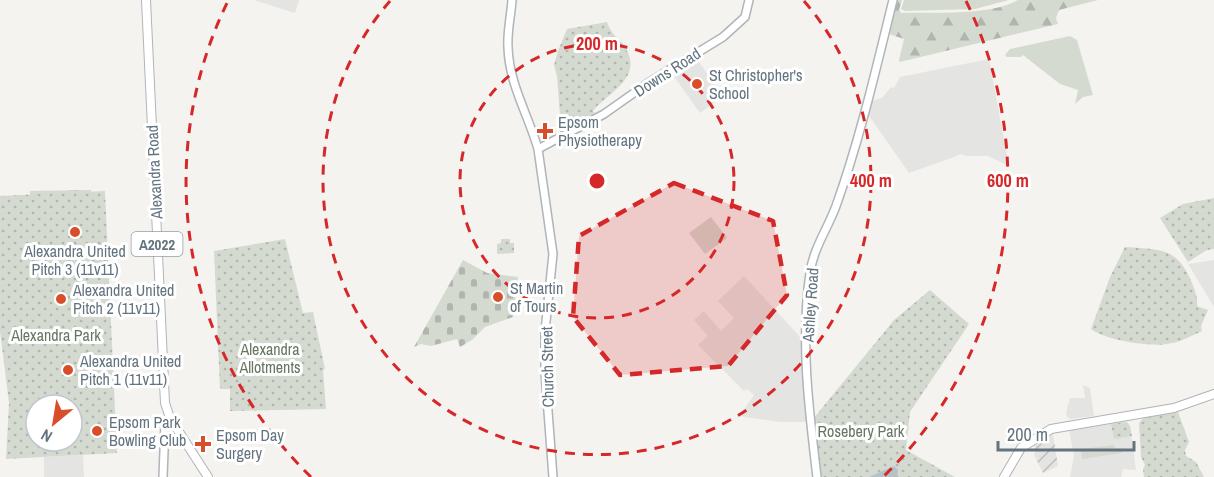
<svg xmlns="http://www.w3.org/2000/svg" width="1214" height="477" viewBox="0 0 1214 477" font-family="'Archivo Narrow',sans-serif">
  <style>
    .built { fill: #e4e5e3 }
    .industrial { fill: url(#industrial-furrows) }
    .grass { fill: #d5dad1 }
    .forest { fill: url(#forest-firs) }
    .cemetery { fill: url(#cemetery-stones) }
    .park { fill: url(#park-dots); fill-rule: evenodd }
    .water { fill: #b5c1c5 }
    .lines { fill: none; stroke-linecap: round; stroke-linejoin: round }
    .secondary-casing { stroke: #afb5b8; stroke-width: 10 }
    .primary-casing { stroke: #b0b5b8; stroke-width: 10 }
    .trunk-casing { stroke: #b0b4b6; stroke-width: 10 }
    .secondary { stroke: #fff; stroke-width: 7 }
    .primary { stroke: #fff; stroke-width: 8 }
    .trunk { stroke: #fff; stroke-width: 8 }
    .marked { fill: #d62828; fill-opacity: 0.2; stroke: #d62828; stroke-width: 4.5; stroke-dasharray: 12 8; stroke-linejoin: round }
    .ring { fill: none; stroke: #d62828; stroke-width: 3; stroke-dasharray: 10 8 }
    .poi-dot { fill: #d94e2a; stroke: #fff; stroke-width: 2 }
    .labels { text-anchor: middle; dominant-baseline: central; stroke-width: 6; stroke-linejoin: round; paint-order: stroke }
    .shield { fill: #fff; stroke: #929ea5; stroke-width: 1.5 }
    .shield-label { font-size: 15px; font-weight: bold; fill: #64747f }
    .street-label { font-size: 16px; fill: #64747f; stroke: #fff }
    .poi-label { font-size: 16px; fill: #64747f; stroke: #fff; text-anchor: start }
    .park-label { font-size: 16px; fill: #677762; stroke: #fff }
    .centre { fill: #d62828; stroke: #fff; stroke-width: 3 }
    .ring-label { font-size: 18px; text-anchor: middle; font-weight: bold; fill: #d62828; stroke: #fff; stroke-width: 6; stroke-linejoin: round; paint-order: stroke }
  </style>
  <defs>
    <pattern id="industrial-furrows" width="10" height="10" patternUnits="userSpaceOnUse" patternTransform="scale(1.5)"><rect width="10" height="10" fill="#e4e5e3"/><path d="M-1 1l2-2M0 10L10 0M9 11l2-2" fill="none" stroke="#bcbebd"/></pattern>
    <pattern id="forest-firs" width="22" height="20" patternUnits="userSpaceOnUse" patternTransform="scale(1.5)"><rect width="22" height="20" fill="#d5dad1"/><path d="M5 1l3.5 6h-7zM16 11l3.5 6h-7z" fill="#b0b5af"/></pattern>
    <pattern id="cemetery-stones" width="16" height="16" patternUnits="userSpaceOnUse" patternTransform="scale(1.5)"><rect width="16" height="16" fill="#d5dad1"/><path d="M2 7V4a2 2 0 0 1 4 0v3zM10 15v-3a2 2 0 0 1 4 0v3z" fill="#b0b5af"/></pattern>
    <pattern id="park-dots" width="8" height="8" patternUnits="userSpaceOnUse" patternTransform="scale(1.5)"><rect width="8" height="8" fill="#d5dad1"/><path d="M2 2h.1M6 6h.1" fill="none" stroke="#b0b5af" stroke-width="1.8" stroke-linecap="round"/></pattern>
  </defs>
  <rect width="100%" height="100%" fill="#f4f3f0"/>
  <path class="built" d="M 254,0 L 299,0 L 295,13 Z
    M 694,55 L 723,96 L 700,113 L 670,71 Z
    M 989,59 L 1009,166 L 988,156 L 966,156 L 962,154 L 909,173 L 867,113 L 871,101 L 882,98 L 891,87 L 894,88 L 900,77 Z
    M 1214,260 L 1214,307 L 1188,264 Z
    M 744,276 L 803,340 L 803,372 L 807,419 L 805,422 L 780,422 L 739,416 L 754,395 L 747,389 L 744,391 L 698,345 L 708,336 L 694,320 L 704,311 L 721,331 L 734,318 L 718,301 Z
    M 1083,385 L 1090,388 L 1094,416 L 1071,419 L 1067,417 L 1066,413 L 1070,398 L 1085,398 Z
    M 1125,422 L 1130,426 L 1136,470 L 1123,469 L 1121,477 L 1070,477 L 1074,456 L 1069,430 Z
    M 83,455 L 84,477 L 44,477 L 44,457 Z"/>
  <path class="industrial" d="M 1053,434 L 1058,466 L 1043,473 L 1034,455 L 1036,450 L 1033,443 Z"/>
  <path class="grass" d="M 904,0 L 1009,0 L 975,9 L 905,11 L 901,9 Z
    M 1070,36 L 1077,40 L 1093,95 L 1083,97 L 1075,104 L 1078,90 L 1060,84 L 1023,55 L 1021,57 L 1007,57 L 1005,55 L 1010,49 Z
    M 711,217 L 727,238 L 705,254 L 689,233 Z
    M 1114,445 L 1115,449 L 1121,448 L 1122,453 L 1082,459 L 1081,449 Z"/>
  <path class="forest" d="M 895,0 L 902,0 L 899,10 L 901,13 C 933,12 990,16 1018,0 L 1098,0 L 1059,10 L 1056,18 L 1058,24 L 900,62 L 899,60 L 904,39 L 886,33 Z
    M 91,190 L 92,198 L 30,200 L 30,191 Z"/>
  <path class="cemetery" d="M 463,260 L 487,273 L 518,277 L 513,317 L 485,327 L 472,340 L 460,347 L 457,339 L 431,346 L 421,344 L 414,347 Z"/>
  <path class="park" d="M 607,22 C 612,37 621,38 626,49 C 643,79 608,92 593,111 L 595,113 L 563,129 L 561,129 L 557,76 L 554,65 L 558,51 L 567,29 Z
    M 105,191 L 117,453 L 6,459 L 9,403 L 0,331 L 0,196 ZM 36,405 L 72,405 L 72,441 L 36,441 Z
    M 1214,198 L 1214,249 L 1207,250 L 1188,262 L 1160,218 L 1183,204 Z
    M 285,239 L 303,313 L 313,312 L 325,369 L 323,370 L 326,409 L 230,411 L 230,389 L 220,389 L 214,251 Z
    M 501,239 L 510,239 L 510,243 L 514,243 L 514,253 L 497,254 L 497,244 L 501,243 Z
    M 1125,247 C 1160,250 1177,246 1192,283 C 1195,291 1198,297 1197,306 L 1208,310 L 1201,326 L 1202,331 C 1191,336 1179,343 1167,344 C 1150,347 1104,340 1091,329 L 1110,277 Z
    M 930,290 L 969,324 L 910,412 L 906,450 L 955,477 L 821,477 L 813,419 L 894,320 Z
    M 1178,412 L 1189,442 L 1185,450 L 1186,456 L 1196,462 L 1204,477 L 1144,477 L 1143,469 L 1145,465 L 1141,457 L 1139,423 L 1143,418 Z
    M 1127,422 L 1130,426 L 1132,436 L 1114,439 L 1111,424 Z"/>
  <path class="water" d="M 894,466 L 898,470 L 897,477 L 869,477 Z"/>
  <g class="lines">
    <defs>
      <path id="secondary" d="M 512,0 C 511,16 507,31 508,47 C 509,84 528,114 538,149 L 553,254 L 545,331 L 545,372 L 553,477
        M 538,149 L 604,114 L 648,83 L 723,37 L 745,17 L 749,0
        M 163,477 L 165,425 L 170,418
        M 817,477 C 809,410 800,341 810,273 C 813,249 828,228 836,206 C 860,139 876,69 893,0"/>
      <path id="primary" d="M 146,0 L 165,403 L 170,418 L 208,477"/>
      <path id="trunk" d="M 1004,477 L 1021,448 L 1051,429 L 1174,408 L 1214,394"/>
    </defs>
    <use href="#secondary" class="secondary-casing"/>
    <use href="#primary" class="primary-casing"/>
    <use href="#trunk" class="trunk-casing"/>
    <use href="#secondary" class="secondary"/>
    <use href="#primary" class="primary"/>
    <use href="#trunk" class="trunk"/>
  </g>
  <path class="marked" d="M 674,183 L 773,221 L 787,295 L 728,366 L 620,375 L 573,317 L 579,236 Z"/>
  <g class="ring">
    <circle cx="597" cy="181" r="137"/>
    <path d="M804 1A274 274 0 1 1 390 1"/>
    <path d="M311 477A411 411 0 0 1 228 1M966 1A411 411 0 0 1 883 477"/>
  </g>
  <g class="poi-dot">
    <circle cx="697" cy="84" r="6"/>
    <path d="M542 122h6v6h6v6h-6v6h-6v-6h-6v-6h6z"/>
    <circle cx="75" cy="232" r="6"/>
    <circle cx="498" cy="297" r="6"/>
    <circle cx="61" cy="299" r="6"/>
    <circle cx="68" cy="370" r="6"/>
    <circle cx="97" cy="431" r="6"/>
    <path d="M200 435h6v6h6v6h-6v6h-6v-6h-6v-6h6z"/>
  </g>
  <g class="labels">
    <rect class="shield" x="131.5" y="232" width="51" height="24" rx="4.5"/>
    <g class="shield-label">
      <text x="157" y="244">A2022</text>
    </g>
    <g class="street-label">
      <text transform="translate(667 72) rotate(-33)">Downs Road</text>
      <text transform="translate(154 172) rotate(-93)">Alexandra Road</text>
      <text transform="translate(810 305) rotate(-86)">Ashley Road</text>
      <text transform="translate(547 367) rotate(-91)">Church Street</text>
    </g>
    <g class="poi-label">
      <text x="709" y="75">St Christopher's<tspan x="709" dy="18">School</tspan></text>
      <text x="558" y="122">Epsom<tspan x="558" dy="18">Physiotherapy</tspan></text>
      <text x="75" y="251" text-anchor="middle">Alexandra United<tspan x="75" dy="18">Pitch 3 (11v11)</tspan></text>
      <text x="510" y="288">St Martin<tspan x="510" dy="18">of Tours</tspan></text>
      <text x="73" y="290">Alexandra United<tspan x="73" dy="18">Pitch 2 (11v11)</tspan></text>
      <text x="80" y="361">Alexandra United<tspan x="80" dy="18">Pitch 1 (11v11)</tspan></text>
      <text x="109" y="422">Epsom Park<tspan x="109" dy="18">Bowling Club</tspan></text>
      <text x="216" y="435">Epsom Day<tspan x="216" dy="18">Surgery</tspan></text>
    </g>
    <g class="park-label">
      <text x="56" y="335">Alexandra Park</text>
      <text x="270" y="349">Alexandra<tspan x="270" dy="18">Allotments</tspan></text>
      <text x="861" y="431">Rosebery Park</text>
    </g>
  </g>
  <circle cx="597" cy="181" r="9" class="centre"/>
  <g class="ring-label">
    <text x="597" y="50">200 m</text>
    <text x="871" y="187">400 m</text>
    <text x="1008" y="187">600 m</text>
  </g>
  <g transform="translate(54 423) rotate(210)"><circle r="28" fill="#ffffff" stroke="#c1c7cc" stroke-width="1.5"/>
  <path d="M0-4.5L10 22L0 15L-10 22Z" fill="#d94e2a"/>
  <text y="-9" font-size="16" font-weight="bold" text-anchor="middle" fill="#64747f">N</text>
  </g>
  <path d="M998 441v9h136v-9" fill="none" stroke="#64747f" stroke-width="3"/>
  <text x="1007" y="441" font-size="18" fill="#64747f" stroke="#ffffff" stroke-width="4.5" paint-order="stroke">200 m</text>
</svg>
